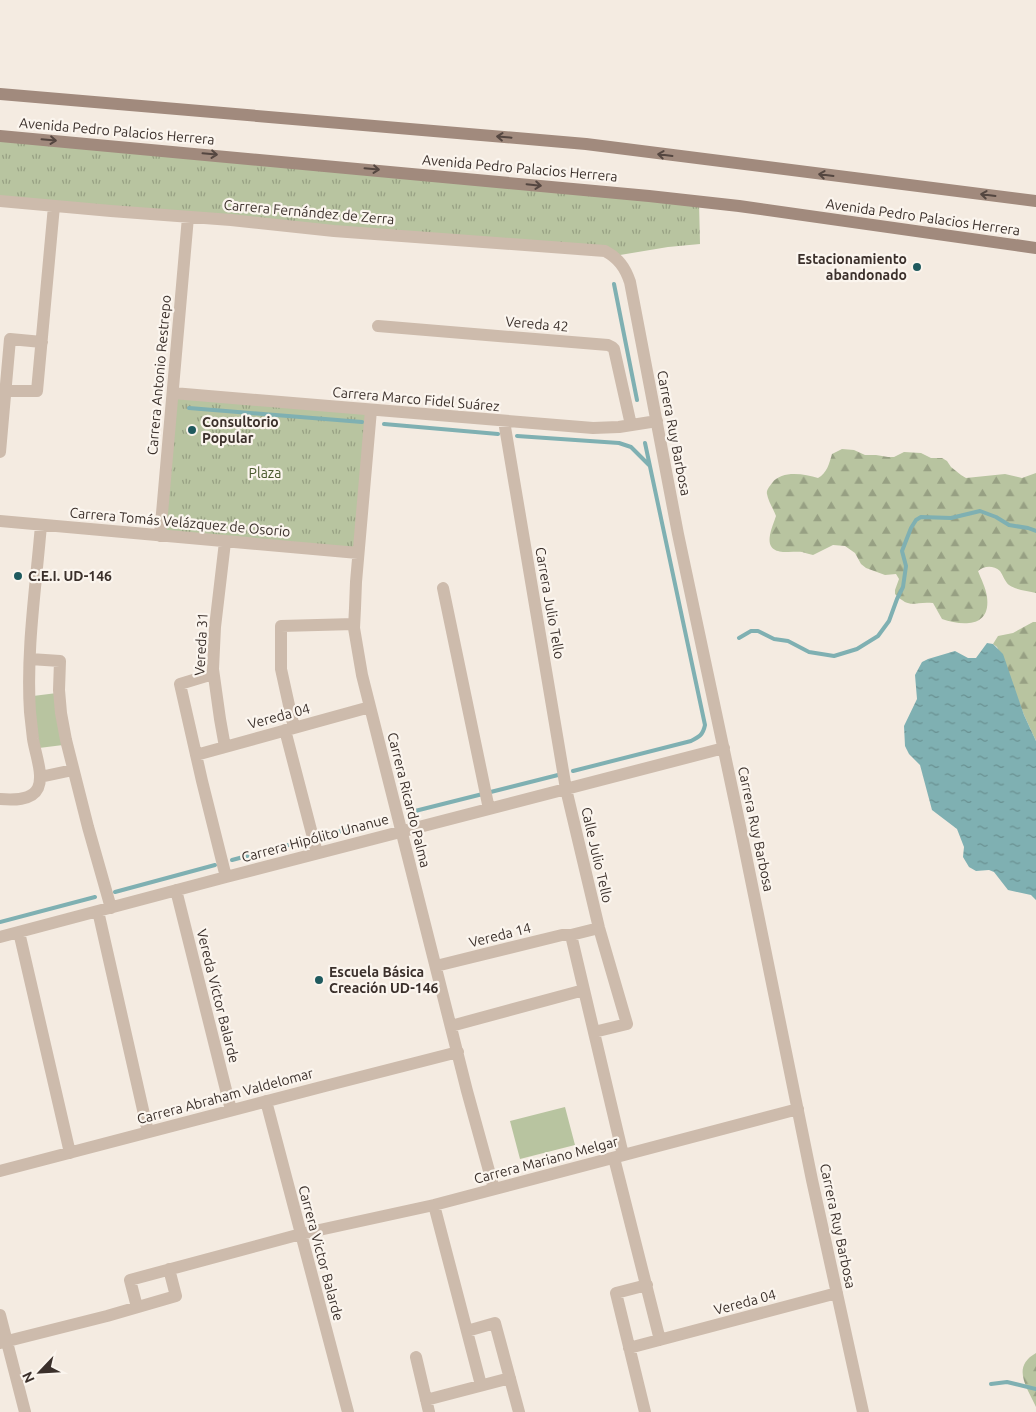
<svg xmlns="http://www.w3.org/2000/svg" width="1036" height="1412" viewBox="0 0 1036 1412" font-family="Ubuntu,sans-serif">
  <style>
    .grass { fill: url(#grass-tufts) }
    .forest { fill: url(#forest-firs) }
    .pitch { fill: #b8c4a0 }
    .water { fill: url(#water-ripples) }
    .lines { fill: none; stroke-linecap: round; stroke-linejoin: round }
    .stream { stroke: #7fb0b2; stroke-width: 4 }
    .street { stroke: #cdbbac; stroke-width: 12 }
    .secondary { stroke: #a18a7d; stroke-width: 12 }
    .oneway { stroke: #544640 }
    .poi-dot { fill: #1f5a5e; stroke: #fbf5ee; stroke-width: 2 }
    .labels { text-anchor: middle; dominant-baseline: central; stroke-width: 4.5; stroke-linejoin: round; paint-order: stroke }
    .street-label { font-size: 14px; fill: #3b302b; stroke: #fbf5ee }
    .poi-label { font-size: 14px; font-weight: bold; fill: #3b302b; stroke: #fbf5ee; text-anchor: start }
    .park-label { font-size: 14px; fill: #4a5a2e; stroke: #fbf5ee }
  </style>
  <defs>
    <pattern id="grass-tufts" width="24" height="20" patternUnits="userSpaceOnUse" patternTransform="scale(1.25)"><rect width="24" height="20" fill="#b8c4a0"/><path d="M3 7l-1-3M5 7V3M7 7l1-3M15 17l-1-3M17 17v-4M19 17l1-3" fill="none" stroke="#97a083"/></pattern>
    <pattern id="forest-firs" width="22" height="20" patternUnits="userSpaceOnUse" patternTransform="scale(1.25)"><rect width="22" height="20" fill="#b8c4a0"/><path d="M5 1l3.5 6h-7zM16 11l3.5 6h-7z" fill="#97a083"/></pattern>
    <pattern id="water-ripples" width="26" height="14" patternUnits="userSpaceOnUse" patternTransform="scale(1.25)"><rect width="26" height="14" fill="#7fb0b2"/><path d="M2 4q2-2 4 0t4 0M15 11q2-2 4 0t4 0" fill="none" stroke="#699091"/></pattern>
  </defs>
  <rect width="100%" height="100%" fill="#f4ebe1"/>
  <path class="grass" d="M 0,136 L 699,201 L 700,244 L 668,247 L 614,256 L 0,201 Z
    M 173,393 L 371,410 L 358,553 L 160,536 Z"/>
  <path class="forest" d="M 842,449 L 854,450 L 865,455 L 876,455 L 888,457 L 894,457 L 904,452 L 921,453 L 931,458 L 942,458 L 947,461 L 951,467 L 961,475 L 966,478 L 1005,474 L 1022,478 L 1036,473 L 1036,593 C 1028,591 1016,590 1009,585 C 1005,582 1003,575 1000,571 C 993,565 984,566 978,571 C 981,579 986,588 987,597 C 991,628 962,626 942,619 L 933,603 C 913,601 911,610 895,594 L 895,590 L 899,579 L 896,574 L 885,575 L 866,568 L 861,564 L 855,553 L 845,546 L 833,545 L 813,555 C 809,554 805,553 802,552 C 789,551 766,557 770,535 C 771,529 774,522 776,516 C 774,510 768,501 767,494 C 766,490 770,486 772,483 C 782,470 804,474 818,478 C 827,473 829,464 832,454 Z
    M 1033,622 L 1036,622 L 1036,741 L 1024,715 L 997,647 L 993,644 L 998,636 L 1013,633 Z
    M 1036,1353 L 1036,1407 C 1027,1387 1011,1367 1036,1353 Z"/>
  <path class="pitch" d="M 57,693 L 63,745 L 39,748 L 33,696 Z
    M 565,1107 L 575,1145 L 520,1159 L 510,1121 Z"/>
  <path class="water" d="M 987,643 L 993,644 L 1003,654 L 1024,715 L 1036,741 L 1036,900 L 1031,895 L 1008,890 L 994,872 L 989,870 L 976,871 L 969,867 L 963,857 L 964,847 L 957,829 L 932,810 L 920,765 L 909,754 L 905,746 L 904,726 L 917,699 L 915,675 L 922,662 L 928,659 L 955,651 L 968,658 L 976,658 Z"/>
  <g class="lines">
    <path class="stream" d="M 614,284 L 637,400
      M 189,408 L 362,422
      M 384,424 L 498,434
      M 517,436 L 619,443 L 631,447 L 649,465
      M 739,638 L 751,631 L 758,631 L 774,639 L 788,641 L 809,652 L 834,656 L 857,649 L 878,636 L 889,621 L 897,599 L 903,587 L 906,566 L 902,551 L 911,528 L 916,520 L 921,517 L 951,518 L 980,511 L 996,517 L 1009,525 L 1028,528 L 1036,531
      M 573,771 L 691,741 C 699,737 703,735 705,725 L 645,443
      M 411,812 L 558,775
      M 232,860 L 383,820
      M 115,892 L 215,865
      M 0,922 L 95,897
      M 991,1384 L 1007,1382 L 1036,1389"/>
    <path class="street" d="M 0,201 L 111,211 L 231,220 L 334,231 L 605,251 C 618,258 625,267 630,282 L 678,534 L 740,826 L 812,1180 L 863,1412
      M 378,326 L 608,345 L 612,347 L 614,349 L 631,425
      M 5,391 L 37,391 L 54,206
      M 173,393 L 593,428 L 619,427 L 657,421
      M 371,410 L 356,582 L 355,608 L 354,628 L 362,675 L 467,1091 L 494,1189
      M 504,421 L 566,789 L 599,928 L 627,1024 L 594,1032
      M 0,452 L 10,339 L 42,342
      M 0,521 L 358,553
      M 160,536 L 188,217
      M 443,588 L 489,809
      M 30,659 L 60,661 L 59,690 L 61,713 L 66,740 L 88,827 L 111,908
      M 213,674 L 180,684 L 202,781 L 226,877
      M 294,728 L 281,669 L 281,626 L 354,624
      M 285,730 L 317,853
      M 225,747 L 220,719 L 213,669 L 215,627 L 225,542
      M 196,755 L 370,707
      M 40,777 L 73,770
      M 0,799 C 12,800 32,801 38,788 C 44,775 35,753 33,739 C 32,730 31,721 30,712 C 26,651 36,586 41,525
      M 176,890 L 231,1110
      M 98,911 L 148,1132
      M 19,932 L 70,1153
      M 571,935 L 623,1155
      M 0,937 L 226,877 L 724,748
      M 436,966 L 562,935 L 571,935 L 599,928
      M 451,1026 L 584,990
      M 266,1101 L 348,1412
      M 614,1158 L 660,1340
      M 0,1171 L 325,1086 L 458,1052
      M 434,1205 L 481,1385
      M 137,1307 L 130,1280 L 301,1234 L 434,1205 L 798,1109
      M 0,1315 L 25,1412
      M 467,1331 L 495,1323 L 519,1412
      M 0,1343 L 107,1316 L 176,1296 L 169,1269
      M 629,1348 L 837,1293
      M 416,1357 L 429,1412
      M 426,1400 L 510,1378
      M 645,1412 L 616,1293 L 647,1285"/>
    <path class="secondary" d="M 0,94 L 586,144 L 1036,201
      M 0,136 L 649,196 L 739,206 L 1036,248"/>
  </g>
  <defs><path id="oneway-shaft" d="M-6 0H5M1.5-3L5.5 0L1.5 3" fill="none" stroke-width="1.6" stroke-linecap="round" stroke-linejoin="round" transform="scale(1.25)"/></defs>
  <g class="oneway">
    <use href="#oneway-shaft" transform="translate(504 137) rotate(-175)"/>
    <use href="#oneway-shaft" transform="translate(49 140) rotate(5)"/>
    <use href="#oneway-shaft" transform="translate(210 154) rotate(5)"/>
    <use href="#oneway-shaft" transform="translate(665 155) rotate(-173)"/>
    <use href="#oneway-shaft" transform="translate(372 169) rotate(5)"/>
    <use href="#oneway-shaft" transform="translate(826 175) rotate(-173)"/>
    <use href="#oneway-shaft" transform="translate(534 185) rotate(6)"/>
    <use href="#oneway-shaft" transform="translate(988 195) rotate(-173)"/>
  </g>
  <g class="poi-dot">
    <circle cx="917" cy="267" r="5"/>
    <circle cx="192" cy="430" r="5"/>
    <circle cx="18" cy="576" r="5"/>
    <circle cx="319" cy="980" r="5"/>
  </g>
  <g class="labels">
    <g class="street-label">
      <text transform="translate(117 131) rotate(5)">Avenida Pedro Palacios Herrera</text>
      <text transform="translate(520 168) rotate(5)">Avenida Pedro Palacios Herrera</text>
      <text transform="translate(309 212) rotate(5)">Carrera Fernández de Zerra</text>
      <text transform="translate(923 217) rotate(8)">Avenida Pedro Palacios Herrera</text>
      <text transform="translate(537 324) rotate(5)">Vereda 42</text>
      <text transform="translate(159 375) rotate(-85)">Carrera Antonio Restrepo</text>
      <text transform="translate(416 399) rotate(5)">Carrera Marco Fidel Suárez</text>
      <text transform="translate(674 433) rotate(79)">Carrera Ruy Barbosa</text>
      <text transform="translate(180 522) rotate(5)">Carrera Tomás Velázquez de Osorio</text>
      <text transform="translate(550 603) rotate(80)">Carrera Julio Tello</text>
      <text transform="translate(201 644) rotate(-87)">Vereda 31</text>
      <text transform="translate(279 716) rotate(-15)">Vereda 04</text>
      <text transform="translate(409 800) rotate(76)">Carrera Ricardo Palma</text>
      <text transform="translate(756 829) rotate(78)">Carrera Ruy Barbosa</text>
      <text transform="translate(315 838) rotate(-15)">Carrera Hipólito Unanue</text>
      <text transform="translate(597 855) rotate(77)">Calle Julio Tello</text>
      <text transform="translate(500 935) rotate(-14)">Vereda 14</text>
      <text transform="translate(218 996) rotate(76)">Vereda Víctor Balarde</text>
      <text transform="translate(225 1096) rotate(-15)">Carrera Abraham Valdelomar</text>
      <text transform="translate(546 1160) rotate(-15)">Carrera Mariano Melgar</text>
      <text transform="translate(838 1226) rotate(78)">Carrera Ruy Barbosa</text>
      <text transform="translate(321 1253) rotate(75)">Carrera Victor Balarde</text>
      <text transform="translate(745 1302) rotate(-15)">Vereda 04</text>
    </g>
    <g class="poi-label">
      <text x="907" y="259" text-anchor="end">Estacionamiento<tspan x="907" dy="16">abandonado</tspan></text>
      <text x="202" y="422">Consultorio<tspan x="202" dy="16">Popular</tspan></text>
      <text x="28" y="576">C.E.I. UD-146</text>
      <text x="329" y="972">Escuela Básica<tspan x="329" dy="16">Creación UD-146</tspan></text>
    </g>
    <g class="park-label">
      <text x="265" y="473">Plaza</text>
    </g>
  </g>
  <g transform="translate(40 1372) rotate(245)" stroke="#fbf5ee" stroke-width="4" paint-order="stroke">
  <path d="M0-4L9 19L0 12L-9 19Z" fill="#3b302b"/>
  <text y="-8" font-size="14" font-weight="bold" text-anchor="middle" fill="#3b302b">N</text>
  </g>
</svg>
